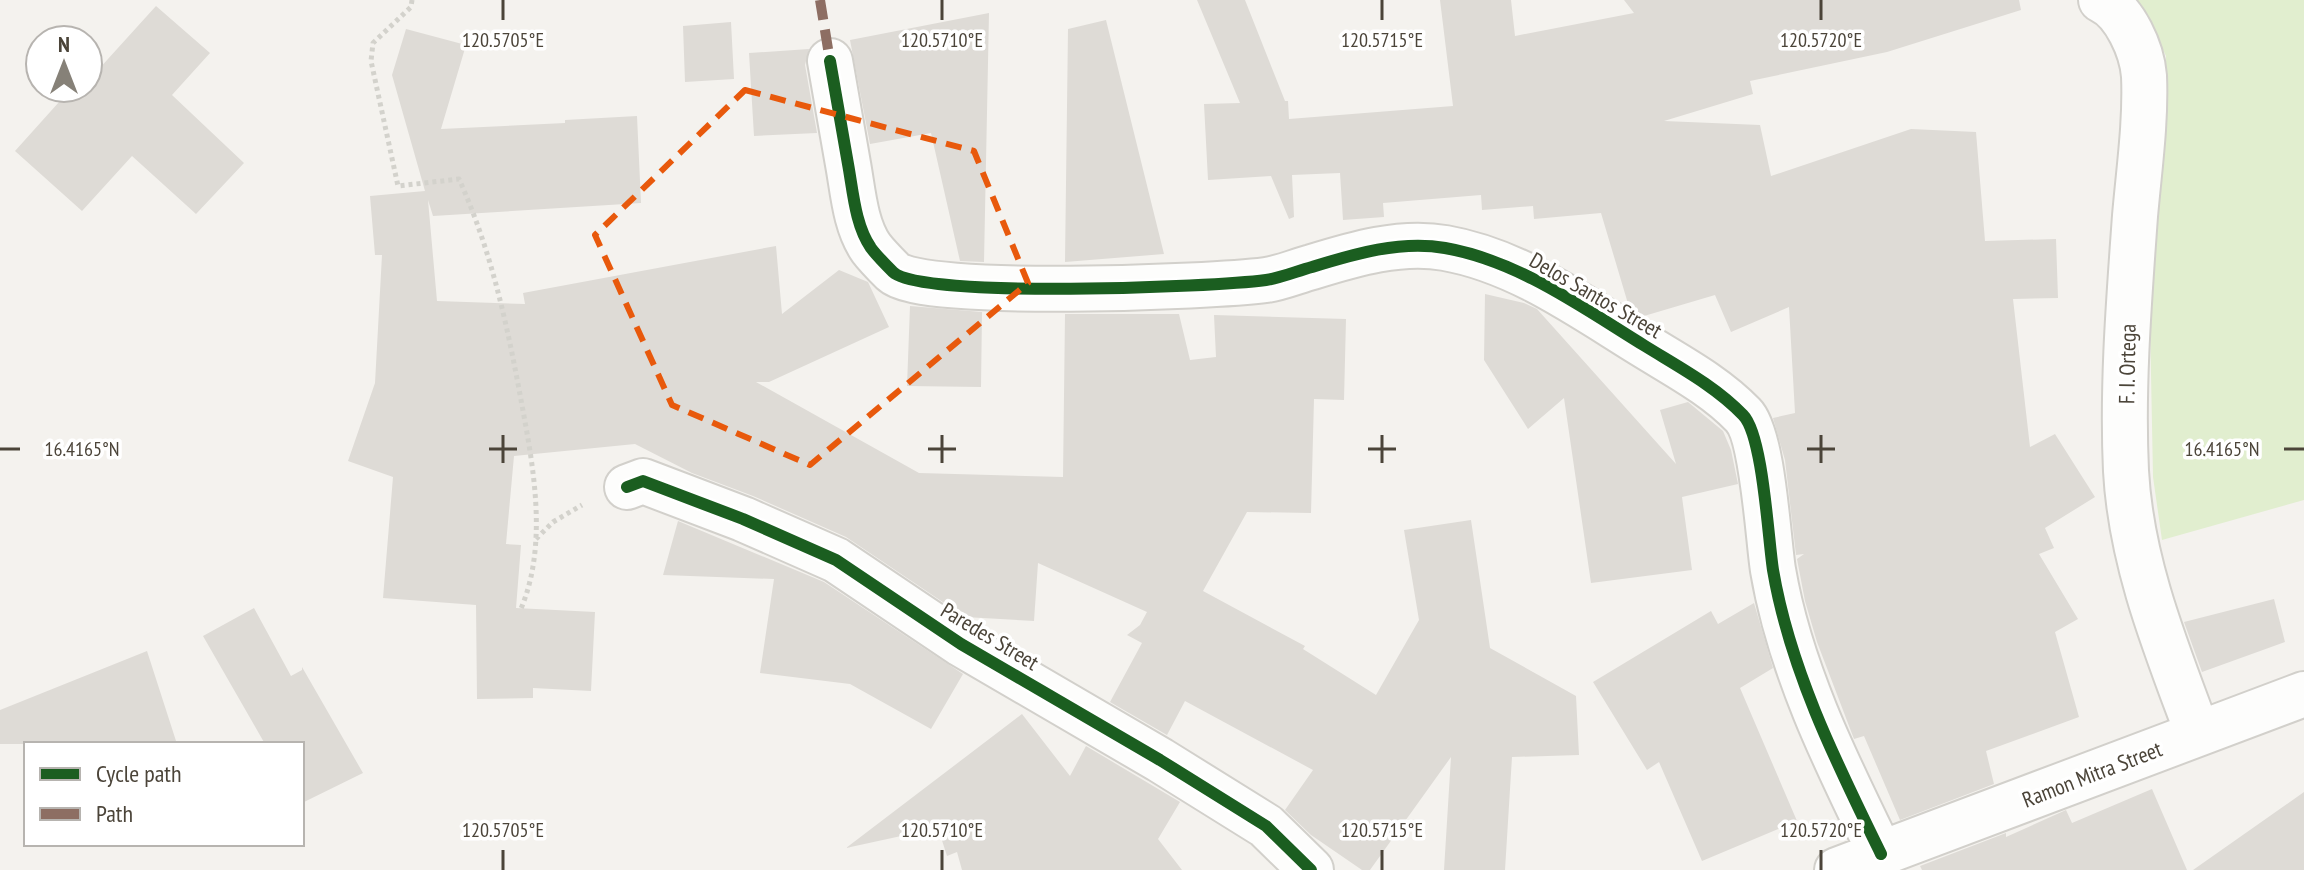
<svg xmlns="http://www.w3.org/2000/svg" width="2304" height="870" viewBox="0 0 2304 870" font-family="'PT Sans Narrow',sans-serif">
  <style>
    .green { fill: #e1eecf }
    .building { fill: #dedbd6 }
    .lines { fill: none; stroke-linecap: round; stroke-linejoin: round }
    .minor-casing { stroke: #d2d0cb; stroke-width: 48 }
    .path { stroke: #d3d2cc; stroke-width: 5; stroke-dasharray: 4 4; stroke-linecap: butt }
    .minor { stroke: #fdfdfc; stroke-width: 44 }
    .quiet { stroke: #8d6e63; stroke-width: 10; stroke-dasharray: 20 10; stroke-linecap: butt }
    .cycleway-casing { stroke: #fff; stroke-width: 17 }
    .cycleway { stroke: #1b5e20; stroke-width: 12 }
    .marked { fill: none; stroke: #e8590c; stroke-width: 6; stroke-dasharray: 16 10; stroke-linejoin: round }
    .ticks { fill: none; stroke: #4b4439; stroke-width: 3 }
    .labels { text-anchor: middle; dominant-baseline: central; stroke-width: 7; stroke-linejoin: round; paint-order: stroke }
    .street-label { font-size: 22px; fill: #4b4439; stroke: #fff }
    .ticks-label { font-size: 20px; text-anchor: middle; fill: #4b4439; stroke: #fff; stroke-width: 7; stroke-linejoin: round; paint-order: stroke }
  </style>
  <rect width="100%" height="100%" fill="#f4f2ee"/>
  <path class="green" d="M 2132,0 L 2304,0 L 2304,500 L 2162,540 L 2153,477 L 2150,322 L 2166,56 L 2147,16 Z"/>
  <path class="building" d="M 1197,0 L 1245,0 L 1285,101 L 1288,101 L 1289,119 L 1453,106 L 1440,0 L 1511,0 L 1515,36 L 1634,13 L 1624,0 L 2019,0 L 2021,10 L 1887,52 L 1750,81 L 1753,94 L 1664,121 L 1760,125 L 1771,176 L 1911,129 L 1976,132 L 1985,241 L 2056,239 L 2058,298 L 2013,299 L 2030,447 L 2055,434 L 2095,497 L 2045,528 L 2054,548 L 2039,554 L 2078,619 L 2055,632 L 2079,717 L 1986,751 L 1994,784 L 1900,820 L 1864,736 L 1854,739 L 1817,642 L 1805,601 L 1797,559 L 1804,554 L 1796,555 L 1785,460 L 1773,418 L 1795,413 L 1789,307 L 1731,332 L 1715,295 L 1644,316 L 1629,307 L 1601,213 L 1534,219 L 1533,206 L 1482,210 L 1481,195 L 1383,203 L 1384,217 L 1343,220 L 1340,173 L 1292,175 L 1294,217 L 1289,219 L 1271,176 L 1208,180 L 1204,104 L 1240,103 Z
    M 156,6 L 210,53 L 172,95 L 244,163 L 196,214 L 132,156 L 82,211 L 15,151 L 68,92 L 73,97 L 81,88 L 88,88 L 88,81 Z
    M 989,13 L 984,262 L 960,261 L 931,133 L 870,144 L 850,40 Z
    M 1106,20 L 1164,254 L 1065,262 L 1068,29 Z
    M 731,22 L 734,79 L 685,82 L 683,26 Z
    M 406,29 L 466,45 L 441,129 L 565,123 L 565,120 L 637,116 L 641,203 L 433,216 L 428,200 L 437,301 L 525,304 L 523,293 L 776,246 L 782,314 L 839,270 L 868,282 L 889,327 L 769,382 L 756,382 L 919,473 L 1063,477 L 1065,314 L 1179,314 L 1190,360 L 1216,357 L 1214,315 L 1346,319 L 1344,400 L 1314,399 L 1311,513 L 1247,512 L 1203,591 L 1305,646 L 1303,649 L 1376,695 L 1419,620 L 1404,530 L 1471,520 L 1490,648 L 1576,696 L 1579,755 L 1512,757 L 1505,870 L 1444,870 L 1451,757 L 1370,870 L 1362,870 L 1311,835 L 1285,810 L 1313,770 L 1185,701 L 1167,735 L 1110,702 L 1142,643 L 1127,635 L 1140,625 L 1147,612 L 1038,563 L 1034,621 L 965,617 L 846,537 L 753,496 L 692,473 L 635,444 L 514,456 L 506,544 L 521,545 L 516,608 L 595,612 L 591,691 L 533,688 L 533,698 L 477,699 L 476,605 L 383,598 L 393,477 L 348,461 L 375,383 L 382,255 L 375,255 L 370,196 L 425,191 L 392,75 Z
    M 809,49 L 805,65 L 817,133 L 754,136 L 749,53 Z
    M 1485,294 L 1524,303 L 1537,309 L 1676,464 L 1660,410 L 1688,402 L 1723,431 L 1731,450 L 1738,484 L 1682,497 L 1692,570 L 1591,583 L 1564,398 L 1528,429 L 1484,360 Z
    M 910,306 L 982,312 L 981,387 L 907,386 Z
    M 678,521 L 824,582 L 963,674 L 931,729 L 850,684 L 760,673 L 774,579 L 663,575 Z
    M 2274,599 L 2285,642 L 2202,672 L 2184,622 Z
    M 1754,603 L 1773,668 L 1740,688 L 1797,821 L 1702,861 L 1659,762 L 1647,770 L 1593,682 L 1711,611 L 1718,624 Z
    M 254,608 L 291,676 L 302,670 L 302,667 L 363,773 L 302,803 L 302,744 L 265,744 L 203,636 Z
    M 147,651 L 177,744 L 0,744 L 0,710 Z
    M 1022,714 L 1070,776 L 1086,746 L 1180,802 L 1158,839 L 1182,870 L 962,870 L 957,852 L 947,856 L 938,828 L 846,848 Z
    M 2152,789 L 2187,870 L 1922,870 L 1920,866 L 2006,833 L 2006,837 L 2066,810 L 2072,823 Z
    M 2304,792 L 2304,870 L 2193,870 Z"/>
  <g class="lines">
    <defs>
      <path id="minor" d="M 2101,0 C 2125,11 2142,50 2144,76 C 2146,122 2139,170 2135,216 C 2129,300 2122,386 2126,471 C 2131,563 2166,648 2198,734
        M 830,61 C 836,96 842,130 848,164 C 853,191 855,225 871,248 C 877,256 886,265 893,272 C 921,299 1214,287 1266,280 C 1281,278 1297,271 1312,267 C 1354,254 1401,240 1445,248 C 1519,261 1583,308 1645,346 C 1679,367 1715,386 1743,415 C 1763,435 1768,538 1773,570 C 1790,670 1837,764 1881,854
        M 627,487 L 643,481 L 743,519 L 836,560 L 961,644 L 1160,760 L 1266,826 L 1311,870
        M 1837,870 L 2304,694"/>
    </defs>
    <use href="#minor" class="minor-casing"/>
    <path class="path" d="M 412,0 L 411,7 L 373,43 L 371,61 L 398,186 L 459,179 C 490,248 505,315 519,389 C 532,460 550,542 520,611
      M 536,539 L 553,522 L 582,505"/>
    <use href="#minor" class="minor"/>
    <path class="quiet" d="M 820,0 L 830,61"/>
    <defs>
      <path id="cycleway" d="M 830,61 C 836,96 842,130 848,164 C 853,191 855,225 871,248 C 877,256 886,265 893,272 C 921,299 1214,287 1266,280 C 1281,278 1297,271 1312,267 C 1354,254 1401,240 1445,248 C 1519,261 1583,308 1645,346 C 1679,367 1715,386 1743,415 C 1763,435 1768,538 1773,570 C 1790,670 1837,764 1881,854
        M 627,487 L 643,481 L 743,519 L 836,560 L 961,644 L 1160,760 L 1266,826 L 1311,870"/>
    </defs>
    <use href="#cycleway" class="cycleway-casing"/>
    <use href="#cycleway" class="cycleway"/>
  </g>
  <path class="marked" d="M 745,90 L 974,151 L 1028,283 L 810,465 L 672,405 L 595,235 Z"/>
  <path class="ticks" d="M 503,0 L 503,20M 942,0 L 942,20M 1382,0 L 1382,20M 1821,0 L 1821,20M 503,435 L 503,463M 942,435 L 942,463M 1382,435 L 1382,463M 1821,435 L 1821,463M 0,449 L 20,449M 489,449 L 517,449M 928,449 L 956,449M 1368,449 L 1396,449M 1807,449 L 1835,449M 2284,449 L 2304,449M 503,850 L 503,870M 942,850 L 942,870M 1382,850 L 1382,870M 1821,850 L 1821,870"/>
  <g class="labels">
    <g class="street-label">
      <text transform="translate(1596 295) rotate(30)">Delos Santos Street</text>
      <text transform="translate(2127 364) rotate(-89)">F. I. Ortega</text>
      <text transform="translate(990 636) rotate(31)">Paredes Street</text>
      <text transform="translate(2092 774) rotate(-21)">Ramon Mitra Street</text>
    </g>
  </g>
  <g class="ticks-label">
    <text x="503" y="47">120.5705°E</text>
    <text x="942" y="47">120.5710°E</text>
    <text x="1382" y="47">120.5715°E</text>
    <text x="1821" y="47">120.5720°E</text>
    <text x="82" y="456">16.4165°N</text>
    <text x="2222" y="456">16.4165°N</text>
    <text x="503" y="837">120.5705°E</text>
    <text x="942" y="837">120.5710°E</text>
    <text x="1382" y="837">120.5715°E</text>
    <text x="1821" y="837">120.5720°E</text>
  </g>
  <rect x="24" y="742" width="280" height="104" fill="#ffffff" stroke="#b7b4b0" stroke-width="2"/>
  <rect x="40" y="768" width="40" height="12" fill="#1b5e20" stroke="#b7b4b0" stroke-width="2"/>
  <text x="96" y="782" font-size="24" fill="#4b4439">Cycle path</text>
  <rect x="40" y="808" width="40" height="12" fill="#8d6e63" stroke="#b7b4b0" stroke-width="2"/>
  <text x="96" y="822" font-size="24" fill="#4b4439">Path</text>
  <g transform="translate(64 64)"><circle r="38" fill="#ffffff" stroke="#b7b4b0" stroke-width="2"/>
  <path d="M0-6L14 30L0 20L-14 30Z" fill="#868178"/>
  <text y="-12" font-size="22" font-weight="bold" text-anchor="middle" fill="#4b4439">N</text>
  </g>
</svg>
